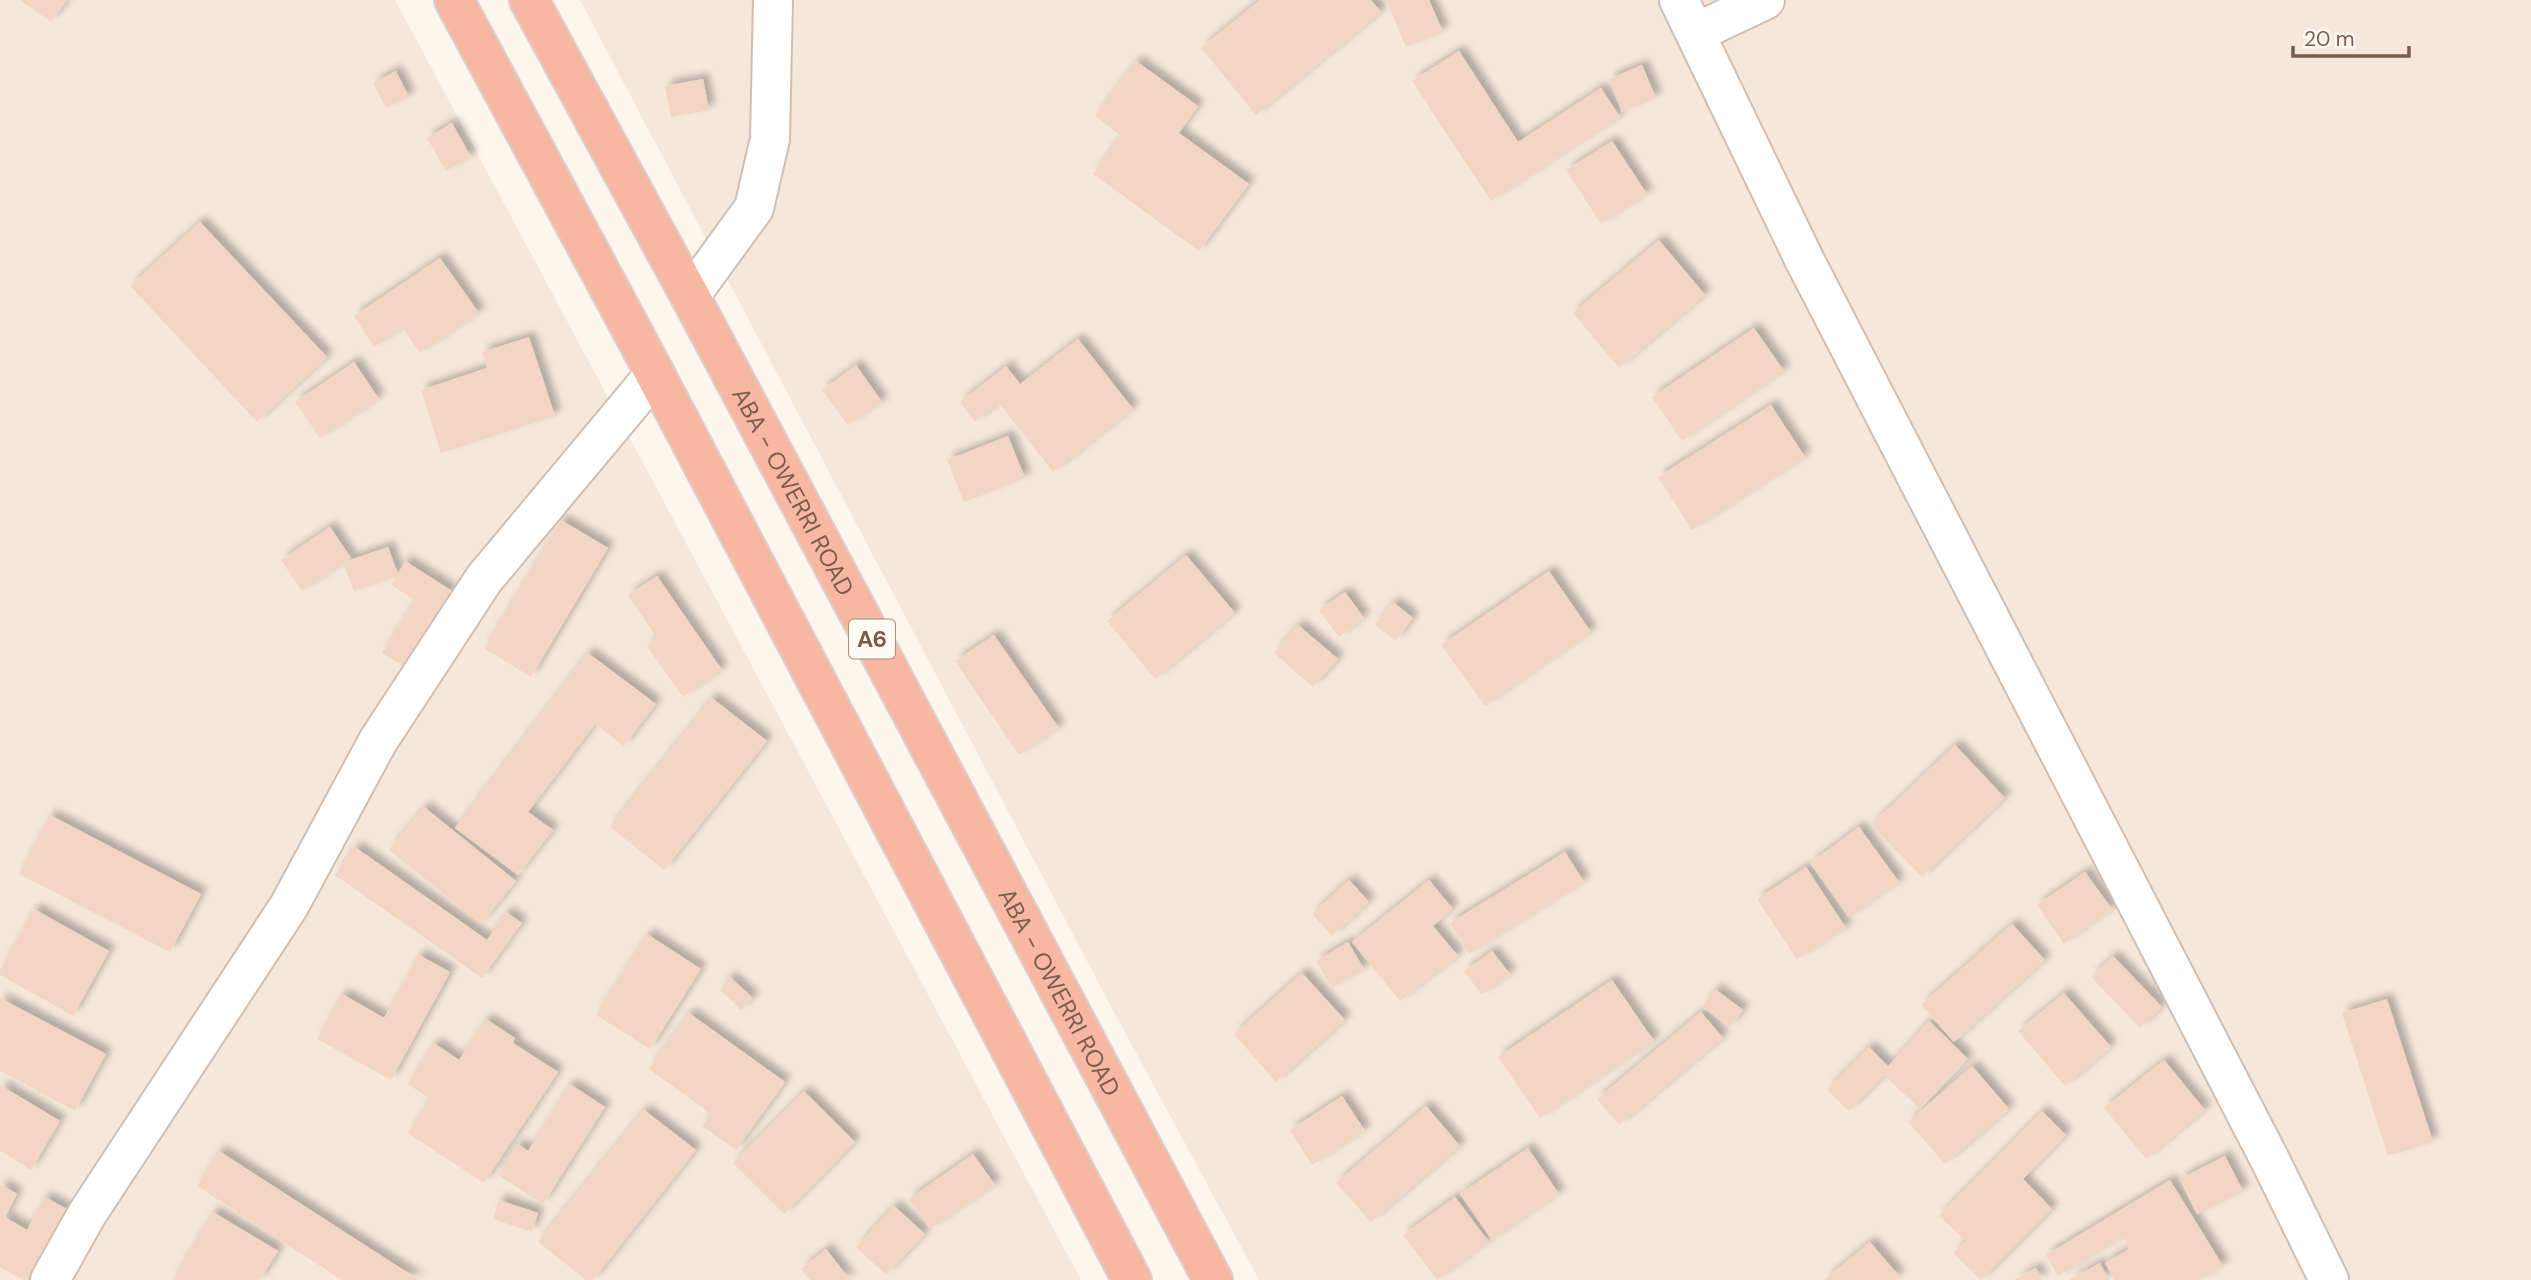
<svg xmlns="http://www.w3.org/2000/svg" width="2531" height="1280" viewBox="0 0 2531 1280" font-family="'DM Sans',sans-serif">
  <style>
    .residential { fill: #f5e8da }
    .building { fill: #f3d5c3; filter: url(#shadow) }
    .lines { fill: none; stroke-linecap: round; stroke-linejoin: round }
    .minor-casing { stroke: #d1beb0; stroke-width: 42 }
    .highway-casing { stroke: #dad1cd; stroke-width: 42 }
    .minor { stroke: #fff; stroke-width: 38 }
    .highway { stroke: #f7b7a3; stroke-width: 38 }
    .labels { text-anchor: middle; dominant-baseline: central; stroke-width: 7; stroke-linejoin: round; paint-order: stroke }
    .shield { fill: #fffaf3; stroke: #a28b7f; stroke-width: 2 }
    .shield-label { font-size: 23px; font-weight: bold; fill: #7a5c4d }
    .street-label { font-size: 24px; fill: #7a5c4d; stroke: #fffaf3 }
  </style>
  <defs>
    <filter id="shadow"><feDropShadow dx="6" dy="-6" stdDeviation="3.5" flood-color="#0004"/></filter>
  </defs>
  <rect width="100%" height="100%" fill="#fdf6ec"/>
  <path class="residential" d="M 0,0 L 395,0 L 1081,1280 L 0,1280 Z
    M 580,0 L 2531,0 L 2531,1280 L 1259,1280 L 1115,1014 Z"/>
  <path class="building" d="M 20,0 L 67,0 L 51,22 Z
    M 1260,0 L 1371,0 L 1381,12 L 1256,115 L 1201,48 Z
    M 1386,0 L 1429,0 L 1443,32 L 1406,47 Z
    M 1459,51 L 1518,142 L 1601,88 L 1620,117 L 1491,201 L 1412,81 Z
    M 1136,61 L 1198,106 L 1179,133 L 1249,184 L 1199,251 L 1093,174 L 1121,136 L 1095,116 Z
    M 1642,65 L 1656,98 L 1622,112 L 1609,79 Z
    M 396,71 L 409,97 L 386,108 L 373,83 Z
    M 703,79 L 709,110 L 671,117 L 665,86 Z
    M 452,123 L 471,157 L 446,171 L 427,138 Z
    M 1612,141 L 1647,194 L 1601,224 L 1566,170 Z
    M 200,222 L 327,357 L 257,422 L 130,286 Z
    M 1659,240 L 1705,295 L 1619,368 L 1573,313 Z
    M 440,258 L 479,313 L 420,353 L 403,328 L 374,347 L 354,316 Z
    M 1754,328 L 1784,371 L 1682,441 L 1652,397 Z
    M 529,337 L 555,416 L 441,453 L 421,390 L 487,368 L 482,352 Z
    M 1078,339 L 1133,409 L 1053,472 L 999,403 L 975,422 L 960,402 L 1006,366 L 1020,384 Z
    M 354,362 L 379,399 L 320,438 L 295,402 Z
    M 856,365 L 882,402 L 848,425 L 822,390 Z
    M 1771,405 L 1805,457 L 1692,530 L 1658,477 Z
    M 1008,436 L 1025,478 L 964,502 L 947,460 Z
    M 561,520 L 608,548 L 531,677 L 484,648 Z
    M 330,527 L 351,558 L 344,562 L 388,547 L 398,574 L 405,561 L 452,591 L 405,667 L 382,653 L 415,600 L 391,585 L 397,576 L 354,591 L 343,563 L 302,591 L 281,560 Z
    M 1186,555 L 1235,613 L 1155,679 L 1107,621 Z
    M 1549,571 L 1591,632 L 1485,706 L 1441,645 Z
    M 657,576 L 722,670 L 683,697 L 647,646 L 657,638 L 628,595 Z
    M 1345,592 L 1364,618 L 1339,637 L 1319,610 Z
    M 1393,602 L 1413,618 L 1396,641 L 1375,625 Z
    M 1298,625 L 1338,659 L 1313,687 L 1274,653 Z
    M 994,635 L 1059,728 L 1019,755 L 955,661 Z
    M 588,653 L 656,704 L 624,746 L 595,724 L 528,812 L 553,830 L 518,875 L 455,828 Z
    M 712,698 L 767,741 L 664,870 L 610,827 Z
    M 1955,745 L 2005,798 L 1922,877 L 1871,825 Z
    M 424,807 L 516,881 L 481,924 L 389,850 Z
    M 50,815 L 201,894 L 170,952 L 19,874 Z
    M 1859,827 L 1899,882 L 1849,917 L 1810,863 Z
    M 355,847 L 487,940 L 506,912 L 522,923 L 482,978 L 335,875 Z
    M 1565,852 L 1584,882 L 1469,954 L 1450,923 Z
    M 1806,867 L 1846,928 L 1797,959 L 1757,899 Z
    M 2085,872 L 2112,909 L 2064,944 L 2037,905 Z
    M 1349,880 L 1369,902 L 1332,936 L 1312,914 Z
    M 1429,880 L 1453,909 L 1433,926 L 1458,956 L 1400,1001 L 1352,942 Z
    M 34,909 L 109,951 L 73,1016 L 0,975 L 0,970 Z
    M 2012,924 L 2045,960 L 1954,1042 L 1921,1005 Z
    M 647,934 L 701,969 L 650,1049 L 596,1015 Z
    M 1348,942 L 1364,969 L 1332,988 L 1316,961 Z
    M 1492,951 L 1510,974 L 1482,995 L 1464,971 Z
    M 419,955 L 450,972 L 391,1080 L 317,1039 L 342,994 L 384,1018 Z
    M 2113,956 L 2162,1007 L 2140,1028 L 2091,977 Z
    M 1302,973 L 1345,1020 L 1276,1082 L 1234,1034 Z
    M 730,977 L 753,998 L 741,1010 L 720,990 Z
    M 1612,980 L 1654,1041 L 1540,1118 L 1498,1057 Z
    M 1715,989 L 1743,1010 L 1730,1027 L 1702,1007 Z
    M 2064,993 L 2111,1047 L 2065,1086 L 2018,1031 Z
    M 0,998 L 106,1054 L 75,1111 L 0,1071 Z
    M 2387,999 L 2433,1142 L 2388,1156 L 2342,1013 Z
    M 1701,1012 L 1723,1038 L 1619,1125 L 1597,1099 Z
    M 689,1013 L 785,1082 L 736,1150 L 702,1126 L 711,1114 L 649,1069 Z
    M 486,1019 L 515,1038 L 513,1043 L 558,1072 L 484,1183 L 408,1133 L 430,1099 L 408,1084 L 434,1043 L 459,1060 Z
    M 1929,1021 L 1968,1059 L 1920,1109 L 1884,1075 L 1849,1111 L 1827,1090 L 1869,1047 L 1888,1066 Z
    M 2164,1060 L 2205,1110 L 2146,1159 L 2104,1108 Z
    M 1972,1066 L 2009,1109 L 1945,1164 L 1908,1122 Z
    M 570,1084 L 605,1107 L 543,1204 L 498,1175 L 518,1144 L 528,1151 Z
    M 0,1085 L 60,1121 L 31,1170 L 0,1151 Z
    M 804,1091 L 855,1142 L 784,1214 L 733,1163 Z
    M 1342,1096 L 1365,1131 L 1312,1165 L 1290,1130 Z
    M 1426,1106 L 1460,1146 L 1371,1222 L 1336,1183 Z
    M 644,1110 L 696,1150 L 593,1280 L 586,1280 L 538,1242 Z
    M 2042,1111 L 2066,1135 L 2023,1179 L 2052,1209 L 1981,1280 L 1953,1253 L 1966,1241 L 1939,1216 Z
    M 1528,1148 L 1559,1194 L 1492,1240 L 1460,1194 Z
    M 219,1151 L 419,1280 L 342,1280 L 197,1186 Z
    M 973,1154 L 995,1185 L 930,1229 L 909,1199 Z
    M 2225,1156 L 2243,1191 L 2197,1214 L 2180,1179 Z
    M 2170,1180 L 2223,1266 L 2200,1280 L 2115,1280 L 2105,1263 L 2129,1249 L 2123,1237 L 2058,1276 L 2046,1255 Z
    M 0,1184 L 17,1194 L 5,1217 L 27,1230 L 45,1197 L 74,1213 L 36,1280 L 23,1280 L 0,1267 Z
    M 1455,1197 L 1489,1242 L 1437,1280 L 1403,1235 Z
    M 499,1200 L 538,1213 L 532,1232 L 493,1219 Z
    M 894,1206 L 925,1234 L 886,1275 L 856,1247 Z
    M 213,1212 L 278,1251 L 260,1280 L 172,1280 Z
    M 1870,1242 L 1899,1276 L 1894,1280 L 1824,1280 Z
    M 826,1249 L 850,1280 L 810,1280 L 801,1269 Z
    M 2100,1263 L 2109,1280 L 2069,1280 Z
    M 2036,1268 L 2043,1280 L 2014,1280 Z"/>
  <g class="lines">
    <defs>
      <path id="minor" d="M 1679,0 L 1805,261 L 2270,1160 L 2329,1280
        M 1695,33 L 1765,0
        M 690,296 L 754,208 L 770,139 L 773,0
        M 50,1280 L 87,1214 L 289,906 L 378,741 L 484,579 L 655,374"/>
      <g id="highway">
        <path d="M 454,0 L 635,336 L 1132,1280"/>
        <path id="s1" d="M 529,0 L 690,296 L 1213,1280"/>
      </g>
    </defs>
    <use href="#minor" class="minor-casing"/>
    <use href="#highway" class="highway-casing"/>
    <use href="#minor" class="minor"/>
    <use href="#highway" class="highway"/>
  </g>
  <g class="labels">
    <rect class="shield" x="849" y="619.5" width="46" height="39" rx="5"/>
    <g class="shield-label">
      <text x="872" y="639">A6</text>
    </g>
    <g class="street-label">
      <text stroke="none"><textPath href="#s1" startOffset="558">ABA - OWERRI ROAD</textPath></text>
      <text stroke="none"><textPath href="#s1" startOffset="1125">ABA - OWERRI ROAD</textPath></text>
    </g>
  </g>
  <path d="M2293 46v10h116v-10" fill="none" stroke="#7a5c4d" stroke-width="3.5"/>
  <text x="2304" y="46" font-size="21" fill="#7a5c4d" stroke="#fffaf3" stroke-width="5" paint-order="stroke">20 m</text>
</svg>
